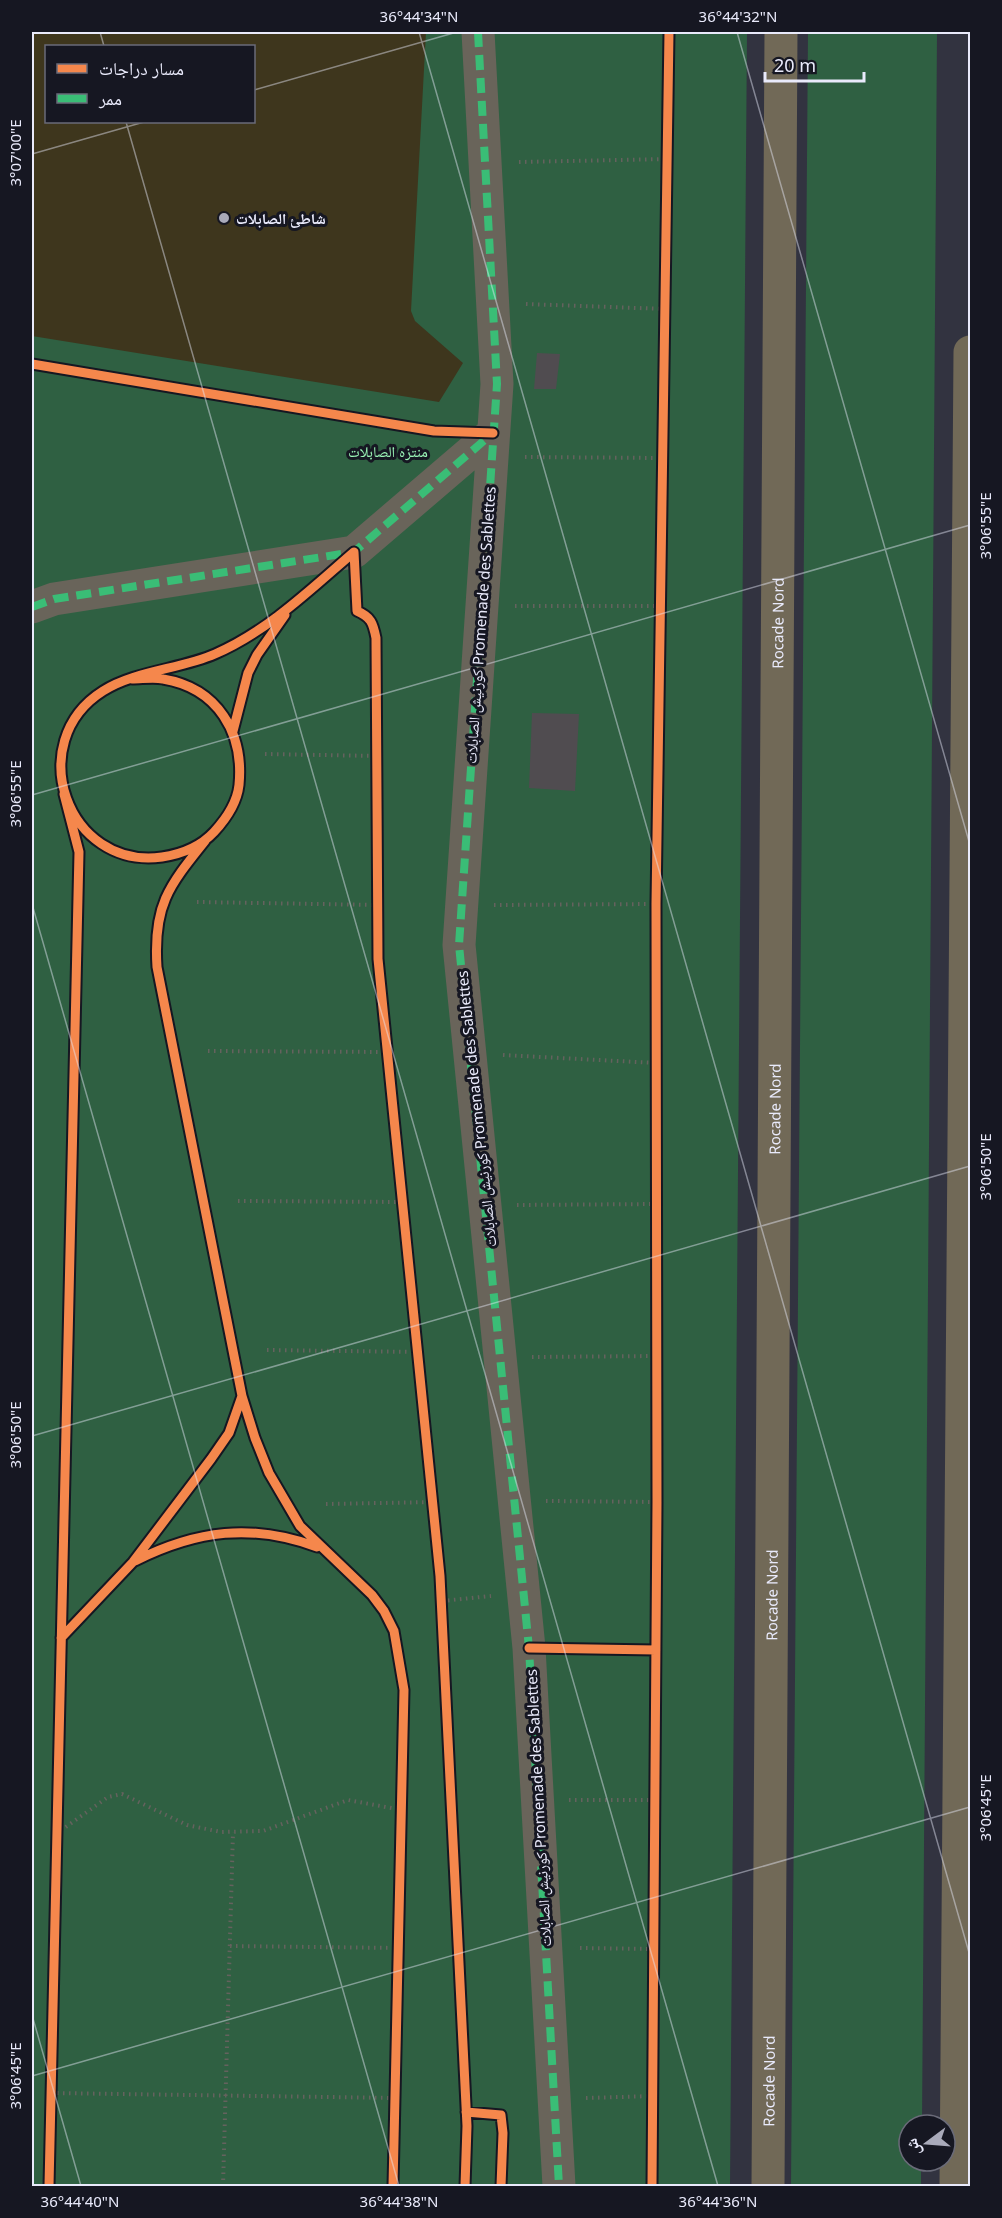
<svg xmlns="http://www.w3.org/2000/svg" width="1002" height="2218" viewBox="0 0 1002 2218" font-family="'Noto Sans','Noto Naskh Arabic',sans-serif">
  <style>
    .green { fill: #2f6042; fill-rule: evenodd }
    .sand { fill: #3e361d; fill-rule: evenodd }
    .building { fill: #504c50 }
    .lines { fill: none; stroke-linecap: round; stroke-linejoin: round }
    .path { stroke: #65625e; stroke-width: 4; stroke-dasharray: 1.5 4.5; stroke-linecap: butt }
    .street { stroke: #69645a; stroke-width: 33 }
    .highway { stroke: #716957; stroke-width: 33 }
    .quiet { stroke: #3abd76; stroke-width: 8; stroke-dasharray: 15 8; stroke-linecap: butt }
    .cycleway-casing { stroke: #161722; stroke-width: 13 }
    .cycleway { stroke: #f5874c; stroke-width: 9 }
    .ticks { fill: none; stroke: #e9eafb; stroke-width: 1.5; stroke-opacity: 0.45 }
    .poi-dot { fill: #a9aaba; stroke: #161722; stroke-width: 2 }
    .labels { text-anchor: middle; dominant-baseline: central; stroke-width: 6; stroke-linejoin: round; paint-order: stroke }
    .poi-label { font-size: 15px; font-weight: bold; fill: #e9eafb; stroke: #161722; text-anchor: start }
    .park-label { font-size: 15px; fill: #9cf8b8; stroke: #161722 }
    .street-label { font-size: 15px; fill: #e9eafb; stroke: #161722 }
    .neatline { fill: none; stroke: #e9eafb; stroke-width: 2 }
    .ticks-label { font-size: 15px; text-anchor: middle; fill: #e9eafb }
  </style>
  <rect width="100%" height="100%" fill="#323340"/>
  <path class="green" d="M 32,32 L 747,32 L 730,2186 L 32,2186 ZM 46,46 L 254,46 L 254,122 L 46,122 Z
    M 808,32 L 937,32 L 922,2125 L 909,2125 L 909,2161 L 921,2161 L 921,2186 L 791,2186 Z"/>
  <path class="sand" d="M 32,32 L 426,32 L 411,311 L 415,321 L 463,363 L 439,402 L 32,336 ZM 46,46 L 254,46 L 254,122 L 46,122 Z"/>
  <path class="building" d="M 537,353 L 560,354 L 556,389 L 534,389 Z
    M 532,713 L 579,714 L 575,791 L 529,788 Z"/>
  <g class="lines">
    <path class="path" d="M 519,162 L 667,159
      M 526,304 L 665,309
      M 525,457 L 662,458
      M 515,606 L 660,606
      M 265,754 L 377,756
      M 197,902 L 378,905
      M 494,905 L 656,904
      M 208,1051 L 388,1052
      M 503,1055 L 656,1063
      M 238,1201 L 403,1202
      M 517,1205 L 657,1204
      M 267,1350 L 418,1352
      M 532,1357 L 657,1356
      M 546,1501 L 657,1502
      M 326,1504 L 433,1502
      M 442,1601 L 491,1596
      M 569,1800 L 655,1800
      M 56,1834 L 108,1797 L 122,1794 L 187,1825 L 221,1832 L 263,1831 L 348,1800 L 402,1810
      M 230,1946 L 398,1948
      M 580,1948 L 654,1949
      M 51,2093 L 395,2098
      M 586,2098 L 653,2096
      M 223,2186 L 233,1832"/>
    <path class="street" d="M 478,32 L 497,384 L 459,945 L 529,1648 L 559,2186
      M 32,607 L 54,599 L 354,552 L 493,433"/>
    <g class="highway">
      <path id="s1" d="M 768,2186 L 781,32"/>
      <path d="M 956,2186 L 970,352"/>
    </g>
    <path class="quiet" d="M 478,32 L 497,384 L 459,945 L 529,1648 L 559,2186
      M 32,607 L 54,599 L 354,552 L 493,433"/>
    <defs>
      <path id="cycleway" d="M 32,364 L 434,431 L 493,433
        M 354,552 L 357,611 C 371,617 373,623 376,638 L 378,959 L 440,1576 L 467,2126 L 465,2186
        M 132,679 C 142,679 154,677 163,679 C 218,688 244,733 239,785 C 237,803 226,819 214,832 C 200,847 182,854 162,857 C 67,870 22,742 103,691 C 134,671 181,669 215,654 C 268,631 311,589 354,552
        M 233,731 L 248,673 L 257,655 L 285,615
        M 205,841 C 168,887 153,906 157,967 L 242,1396 L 255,1438 L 269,1473 L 300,1526 L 372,1595 L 384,1611 L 394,1631 L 404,1690 L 393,2186
        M 135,1561 C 197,1530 252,1523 317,1547
        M 61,1638 L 133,1562 L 211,1459 L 229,1433 L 242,1396
        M 529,1648 L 656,1650
        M 466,2112 L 501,2115 L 503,2133 L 501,2186
        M 49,2186 L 79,852 L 64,794
        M 652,2186 L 657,1502 L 656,904 L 669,32"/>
    </defs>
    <use href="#cycleway" class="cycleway-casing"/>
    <use href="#cycleway" class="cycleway"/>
  </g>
  <path class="ticks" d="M 100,32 L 104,46M 419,32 L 970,1956M 737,32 L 970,845M 254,90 L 457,32M 126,122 L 718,2186M 32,154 L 144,122M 32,795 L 970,525M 32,904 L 399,2186M 32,1436 L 970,1166M 32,2015 L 81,2186M 32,2076 L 970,1807"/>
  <circle class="poi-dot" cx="224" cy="218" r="6"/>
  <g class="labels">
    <g class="poi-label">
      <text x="236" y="218">شاطئ الصابلات</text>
    </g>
    <g class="park-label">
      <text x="388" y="451">منتزه الصابلات</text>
    </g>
    <g class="street-label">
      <text stroke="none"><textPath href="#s1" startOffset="1563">Rocade Nord</textPath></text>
      <text transform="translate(480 625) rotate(-86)">كورنيش الصابلات Promenade des Sablettes</text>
      <text transform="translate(476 1109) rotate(-96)">كورنيش الصابلات Promenade des Sablettes</text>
      <text stroke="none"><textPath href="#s1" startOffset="1077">Rocade Nord</textPath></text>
      <text stroke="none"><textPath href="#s1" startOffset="591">Rocade Nord</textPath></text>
      <text transform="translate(538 1808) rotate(-93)">كورنيش الصابلات Promenade des Sablettes</text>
      <text stroke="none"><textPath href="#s1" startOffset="105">Rocade Nord</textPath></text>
    </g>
  </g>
  <rect width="1002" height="2218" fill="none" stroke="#161722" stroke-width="66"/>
  <rect x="45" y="45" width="210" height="78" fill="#161722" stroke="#6a6b79" stroke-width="1.5"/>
  <rect x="57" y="64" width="30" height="9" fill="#f5874c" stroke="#6a6b79" stroke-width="1.5"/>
  <text x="99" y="75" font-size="18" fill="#e9eafb">مسار دراجات</text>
  <rect x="57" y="94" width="30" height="9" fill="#3abd76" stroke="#6a6b79" stroke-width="1.5"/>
  <text x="99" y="105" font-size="18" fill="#e9eafb">ممر</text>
  <g transform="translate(927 2143) rotate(254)"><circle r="28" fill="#161722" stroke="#6a6b79" stroke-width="1.5"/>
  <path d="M0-4.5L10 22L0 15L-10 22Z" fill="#a9aaba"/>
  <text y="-9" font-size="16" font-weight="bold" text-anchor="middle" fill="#e9eafb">ش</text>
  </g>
  <path d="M765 72v9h99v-9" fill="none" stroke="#e9eafb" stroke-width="3"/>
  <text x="774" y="72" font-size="18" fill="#e9eafb" stroke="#161722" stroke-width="4.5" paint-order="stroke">20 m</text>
  <rect x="33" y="33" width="936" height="2152" class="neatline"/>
  <g class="ticks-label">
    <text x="419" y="22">36°44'34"N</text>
    <text x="738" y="22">36°44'32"N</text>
    <text transform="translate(16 153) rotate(-90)" y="5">3°07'00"E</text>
    <text transform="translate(986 526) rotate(-90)" y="5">3°06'55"E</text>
    <text transform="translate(16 794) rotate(-90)" y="5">3°06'55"E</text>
    <text transform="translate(986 1167) rotate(-90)" y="5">3°06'50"E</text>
    <text transform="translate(16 1435) rotate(-90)" y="5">3°06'50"E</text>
    <text transform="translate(986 1808) rotate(-90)" y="5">3°06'45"E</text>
    <text transform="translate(16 2076) rotate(-90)" y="5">3°06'45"E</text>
    <text x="80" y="2207">36°44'40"N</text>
    <text x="399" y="2207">36°44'38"N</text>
    <text x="718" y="2207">36°44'36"N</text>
  </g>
</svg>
